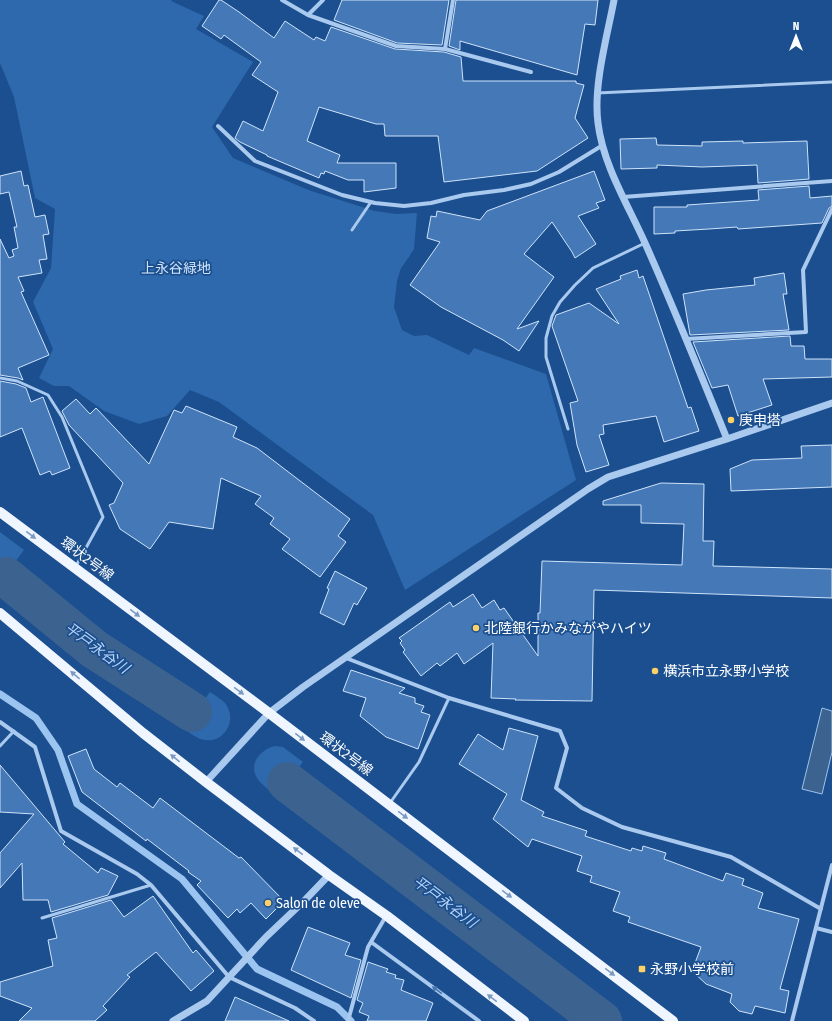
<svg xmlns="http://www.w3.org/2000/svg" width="832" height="1021" viewBox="0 0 832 1021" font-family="'Fira Sans Condensed','Noto Sans JP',sans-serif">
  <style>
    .green { fill: #2e69ad }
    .water { fill: #3c6290; stroke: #9cc4f0 }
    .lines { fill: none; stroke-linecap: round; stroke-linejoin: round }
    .stream { stroke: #9cc4f0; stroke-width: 7 }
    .river { stroke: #3c6290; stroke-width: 40 }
    .building { fill: #4478b7; stroke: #cfe3fa }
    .service { stroke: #a9c9ee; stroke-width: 3 }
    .minor { stroke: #a9c9ee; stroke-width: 4 }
    .tertiary { stroke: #a9c9ee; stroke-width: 7 }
    .primary { stroke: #f0f6ff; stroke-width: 10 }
    .oneway { fill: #7b9ac1 }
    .oneway2 { fill: #4674ac }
    .poi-dot { fill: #ffd166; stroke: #1b4f8f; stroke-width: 1.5 }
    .labels { text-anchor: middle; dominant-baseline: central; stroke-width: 3.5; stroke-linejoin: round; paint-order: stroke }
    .park-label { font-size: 14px; fill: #cfe3fa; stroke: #1b4f8f }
    .poi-label { font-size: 14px; fill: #fff; stroke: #1b4f8f; text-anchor: start }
    .street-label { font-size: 14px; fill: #fff; stroke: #1b4f8f }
    .water-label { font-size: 15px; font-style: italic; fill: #b5d3f5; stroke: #1b4f8f }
  </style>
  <rect width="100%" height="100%" fill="#1b4f8f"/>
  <path class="green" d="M 0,0 L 172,0 L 171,1 L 204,16 L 196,29 L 253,62 L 212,127 L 233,158 L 311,191 L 375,211 L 396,214 L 417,213 L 414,249 L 409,257 L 401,268 L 397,281 L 394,307 L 402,330 L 414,336 L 427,335 L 469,355 L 474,348 L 546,374 L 576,480 L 405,590 L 373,515 L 219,402 L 190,390 L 167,416 L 139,424 L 104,411 L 69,386 L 54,386 L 39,378 L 53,349 L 33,302 L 51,268 L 55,209 L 35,198 L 14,97 L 0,63 Z
    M 0,532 L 24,550 L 0,582 Z
    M 210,692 C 215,695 221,699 225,703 C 238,719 225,743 205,740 C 197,739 190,733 183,728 Z
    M 275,746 L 283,747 L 303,762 L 277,797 C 271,792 265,787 260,782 C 246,766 259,750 275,746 Z"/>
  <path class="water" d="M 822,708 L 832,711 L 832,752 L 822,794 L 802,789 Z"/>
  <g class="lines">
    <path class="stream" d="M 0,694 L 36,718 L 58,750 L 77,804 L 182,879 L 257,969 L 337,1007 L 351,1021"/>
    <path class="river" d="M 6,577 L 94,649 L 192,712
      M 287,782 L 602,1021"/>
  </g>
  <path class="building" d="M 219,0 L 221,0 L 239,12 L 274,38 L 285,21 L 314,40 L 316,37 L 325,41 L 331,27 L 395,49 L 444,52 L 461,57 L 463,81 L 576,81 L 576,83 L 584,85 L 575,118 L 588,138 L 537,171 L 444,182 L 438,136 L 385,136 L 384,124 L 376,124 L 319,107 L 307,141 L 340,155 L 337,163 L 396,163 L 396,188 L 364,192 L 364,180 L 348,180 L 325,171 L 324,174 L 321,173 L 319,178 L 267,156 L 267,155 L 240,142 L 235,138 L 243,121 L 263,131 L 278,92 L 252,75 L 261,62 L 224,35 L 221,39 L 202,26 Z
    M 342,0 L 449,0 L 442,45 L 397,43 L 334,20 Z
    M 456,0 L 598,0 L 595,25 L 585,24 L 577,75 L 460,41 L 460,50 L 449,46 Z
    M 656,138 L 657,145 L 702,146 L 702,142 L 743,141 L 743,143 L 807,141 L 809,179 L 758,183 L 757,165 L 702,167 L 657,165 L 657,168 L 621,169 L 620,139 Z
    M 21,171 L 24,186 L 28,185 L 35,217 L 45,215 L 49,234 L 43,235 L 47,259 L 39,260 L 42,273 L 18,277 L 24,291 L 21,292 L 49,355 L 18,368 L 23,380 L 18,378 L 0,375 L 0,239 L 9,258 L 14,256 L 12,250 L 18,248 L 14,227 L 17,227 L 9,192 L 0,194 L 0,176 Z
    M 594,171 L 605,200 L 596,203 L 599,208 L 578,216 L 596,244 L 575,258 L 572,252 L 552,222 L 524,254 L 554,277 L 517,329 L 539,321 L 519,351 L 503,340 L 441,307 L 410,285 L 440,242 L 427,238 L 431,216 L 436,217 L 437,211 L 480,220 L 487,211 Z
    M 809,186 L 810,198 L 832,196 L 832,206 L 829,208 L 822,223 L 738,229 L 737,227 L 709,229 L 675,231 L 675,233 L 654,234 L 654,207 L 687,207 L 687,205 L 759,200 L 758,190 Z
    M 637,270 L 639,278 L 643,276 L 688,408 L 691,407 L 699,431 L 664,442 L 656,416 L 603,425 L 604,434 L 599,435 L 609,465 L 586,472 L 577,445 L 570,403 L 578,401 L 552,326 L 556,315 L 589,303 L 619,324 L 596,289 L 621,279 L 620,276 Z
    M 784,273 L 787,294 L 783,294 L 789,330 L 690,335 L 683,294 L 706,290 L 755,285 L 754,278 Z
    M 790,336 L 791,346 L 804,346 L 805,359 L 832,359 L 832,377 L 763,379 L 772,405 L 738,416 L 728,385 L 712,388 L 693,342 Z
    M 0,381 L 16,384 L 26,388 L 31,402 L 43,397 L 70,468 L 52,475 L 50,471 L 40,475 L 22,428 L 0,437 Z
    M 76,399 L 90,414 L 96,408 L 149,464 L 174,410 L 182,413 L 186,406 L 237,427 L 233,437 L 257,448 L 350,519 L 338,536 L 346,542 L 320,577 L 282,549 L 290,539 L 270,524 L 274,518 L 255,504 L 261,496 L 221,478 L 213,529 L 169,522 L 150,549 L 120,529 L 109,505 L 114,503 L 123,483 L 69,425 L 62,411 Z
    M 832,445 L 832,487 L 731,491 L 730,469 L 752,460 L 802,458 L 801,446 Z
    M 661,483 L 704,484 L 703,541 L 714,541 L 713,566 L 832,569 L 832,598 L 594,590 L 592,701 L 515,700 L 516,699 L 491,698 L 493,643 L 464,664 L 457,653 L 440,666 L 437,663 L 421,676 L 403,652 L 405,650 L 400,643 L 402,641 L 399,638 L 450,602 L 453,607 L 473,594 L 482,608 L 494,600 L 500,610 L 504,608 L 538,656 L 538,613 L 540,613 L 542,561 L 682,565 L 684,524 L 641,523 L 641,505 L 603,505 L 603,501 Z
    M 335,571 L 367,588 L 357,605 L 354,603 L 344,625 L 320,613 L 329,589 L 327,588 Z
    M 351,670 L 405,688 L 399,693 L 415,698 L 415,703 L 424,706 L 421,712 L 430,715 L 418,749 L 386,737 L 360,716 L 366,698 L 343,691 Z
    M 509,728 L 538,736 L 521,800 L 544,812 L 542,816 L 587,831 L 585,836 L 631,851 L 632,848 L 642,851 L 643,846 L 666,853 L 664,859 L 723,881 L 726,873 L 744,879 L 742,885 L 763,893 L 758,908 L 799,919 L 780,989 L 789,991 L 785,1013 L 755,1006 L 752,1014 L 739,1011 L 730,1002 L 732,994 L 706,984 L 692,971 L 701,947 L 628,922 L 630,917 L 613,911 L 620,892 L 590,882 L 592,876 L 577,871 L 582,856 L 532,839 L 528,847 L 493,819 L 507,794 L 459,764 L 478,734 L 503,750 Z
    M 86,749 L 94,769 L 117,787 L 120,783 L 153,808 L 160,798 L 239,858 L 241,857 L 284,901 L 266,919 L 251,903 L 240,913 L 237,909 L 228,918 L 197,885 L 201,881 L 188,872 L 189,871 L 147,839 L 146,841 L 82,792 L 68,756 Z
    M 0,765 L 65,842 L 63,844 L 98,873 L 101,868 L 118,876 L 108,895 L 51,912 L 48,900 L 23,900 L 22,863 L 0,888 L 0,853 L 34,814 L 0,812 Z
    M 153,896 L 193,953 L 196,950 L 214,971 L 191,991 L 156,952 L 127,975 L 130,977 L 103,1006 L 107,1010 L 95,1021 L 19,1021 L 32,1008 L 0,996 L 0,982 L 53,966 L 48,940 L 57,938 L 52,918 L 111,900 L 124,917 Z
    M 308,927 L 350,943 L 345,955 L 361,960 L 351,998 L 291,970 Z
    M 368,962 L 388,969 L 386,972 L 396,975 L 395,978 L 404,980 L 401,990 L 433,1003 L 426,1021 L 367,1021 L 369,1016 L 359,1012 L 363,1003 L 357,1000 Z
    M 235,997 L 289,1021 L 225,1021 Z"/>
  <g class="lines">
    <path class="service" d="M 597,93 L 832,82
      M 352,230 L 371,202
      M 0,378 L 17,381 L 48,395 L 62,417 L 103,517 L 76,566
      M 568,429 L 546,357 L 546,338 L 552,316 L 560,302 L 575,285 L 593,268 L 645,243
      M 0,746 L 14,731
      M 390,803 L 419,762 L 449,698
      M 42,918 L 151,885"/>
    <path class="minor" d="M 282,0 L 308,15 L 396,46 L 445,49 L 531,72
      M 308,15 L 323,0
      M 445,49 L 453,0
      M 218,126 L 255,161 L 342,195 L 375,203 L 404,206 L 431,203 L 464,195 L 504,190 L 531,184 L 559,172 L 603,145
      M 623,197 L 832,181
      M 686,339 L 806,332 L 803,270 L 832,209
      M 346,658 L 449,698 L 560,731 L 567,748 L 556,788 L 582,808 L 622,827 L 731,857 L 821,909
      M 0,722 L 35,747 L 61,831 L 137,874 L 151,885 L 229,977 L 295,1008 L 314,1021
      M 816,928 L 832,932
      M 371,942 L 479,1021
      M 348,1021 L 368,947 L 386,916
      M 792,1021 L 832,865"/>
    <path class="tertiary" d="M 614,0 C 607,37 593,86 598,123 C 603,165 628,205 645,243 C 674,308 700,373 727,439
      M 206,782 L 269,713 L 303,687 L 588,489 L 608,477 L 727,439 L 832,403
      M 173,1021 L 207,1001 L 266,937 L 306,899 L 329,875"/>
    <path class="primary" d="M 0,512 L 269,713 L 673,1021
      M 0,613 L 143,733 L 206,782 L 329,875 L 387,916 L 524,1021"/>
  </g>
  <defs><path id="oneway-solid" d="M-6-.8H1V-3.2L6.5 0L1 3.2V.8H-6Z"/></defs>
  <g class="oneway">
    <use href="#oneway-solid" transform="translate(31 535) rotate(37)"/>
    <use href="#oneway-solid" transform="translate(135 613) rotate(37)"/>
    <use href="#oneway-solid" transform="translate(75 675) rotate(-140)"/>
    <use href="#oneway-solid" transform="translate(239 691) rotate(36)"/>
    <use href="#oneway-solid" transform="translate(300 737) rotate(38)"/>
    <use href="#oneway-solid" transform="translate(175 758) rotate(-141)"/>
    <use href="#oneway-solid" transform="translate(403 815) rotate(37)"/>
    <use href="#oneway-solid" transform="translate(298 851) rotate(-143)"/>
    <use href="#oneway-solid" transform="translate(507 894) rotate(36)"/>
    <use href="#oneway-solid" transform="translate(610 972) rotate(37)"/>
    <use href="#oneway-solid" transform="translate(492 998) rotate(-142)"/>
  </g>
  <use class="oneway2" href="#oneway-solid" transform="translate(437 990) rotate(-144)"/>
  <g class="poi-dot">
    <circle cx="731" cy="420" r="4"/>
    <circle cx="476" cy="628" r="4"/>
    <circle cx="655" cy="671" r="4"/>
    <circle cx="268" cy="903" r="4"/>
    <rect x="638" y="965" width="8" height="8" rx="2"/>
  </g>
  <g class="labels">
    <g class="park-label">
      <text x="176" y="268">上永谷緑地</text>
    </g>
    <g class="poi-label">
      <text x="739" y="420">庚申塔</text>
      <text x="484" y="628">北陸銀行かみながやハイツ</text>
      <text x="663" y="671">横浜市立永野小学校</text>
      <text x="276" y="903">Salon de oleve</text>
      <text x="650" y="969">永野小学校前</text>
    </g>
    <g class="street-label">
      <text transform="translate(87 559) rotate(37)">環状2号線</text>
      <text transform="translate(346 754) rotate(37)">環状2号線</text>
    </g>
    <g class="water-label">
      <text transform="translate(97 648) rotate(36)">平戸永谷川</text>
      <text transform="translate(445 902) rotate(37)">平戸永谷川</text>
    </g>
  </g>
  <g transform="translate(796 36)" stroke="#1b4f8f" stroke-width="3" paint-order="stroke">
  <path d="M0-3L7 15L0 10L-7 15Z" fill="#ffffff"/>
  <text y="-6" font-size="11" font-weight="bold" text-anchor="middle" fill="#ffffff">N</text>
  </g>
</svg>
